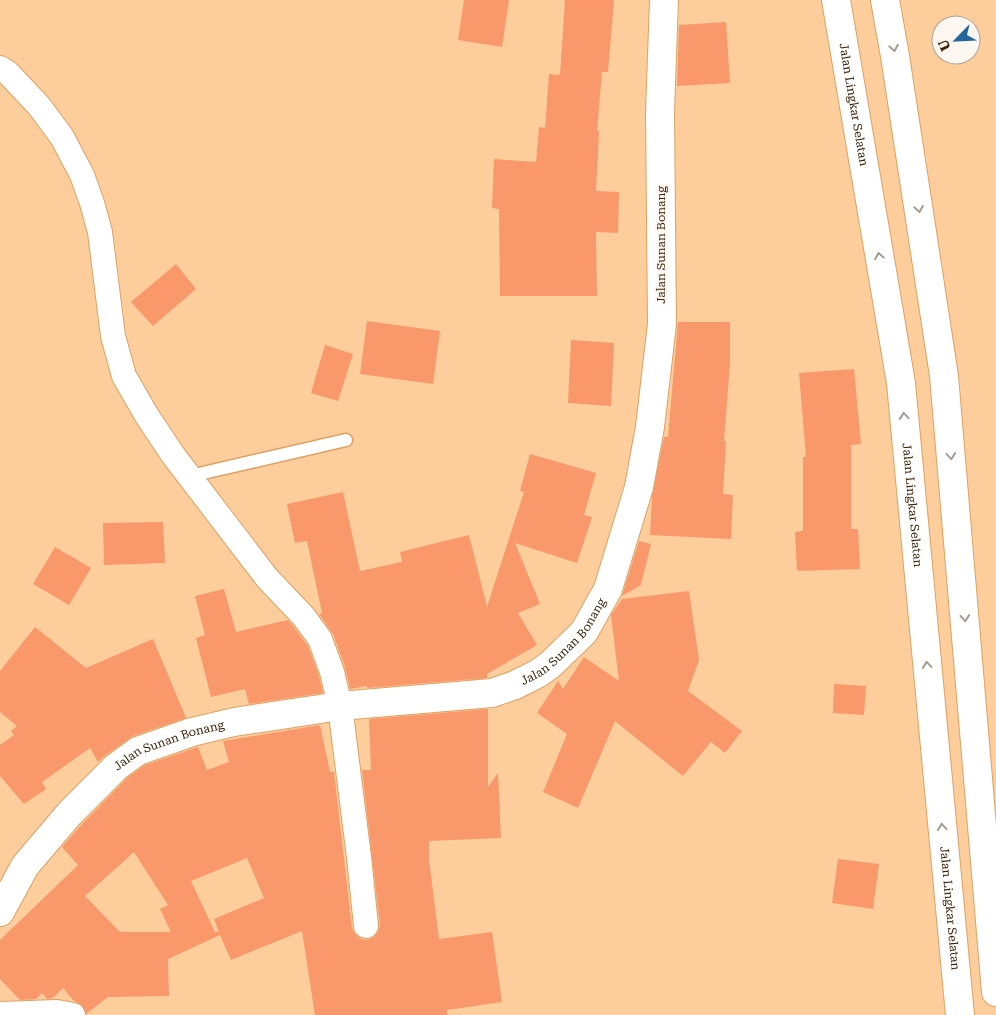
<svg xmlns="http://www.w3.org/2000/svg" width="996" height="1015" viewBox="0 0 996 1015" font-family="'Roboto Serif',serif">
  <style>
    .building { fill: #f9986a; fill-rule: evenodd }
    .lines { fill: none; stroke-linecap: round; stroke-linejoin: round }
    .lane-casing { stroke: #dca163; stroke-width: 15 }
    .street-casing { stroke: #dca163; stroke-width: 26 }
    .secondary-casing { stroke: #dca163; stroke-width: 30 }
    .highway-casing { stroke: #dca163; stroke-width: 30 }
    .lane { stroke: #fff; stroke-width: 12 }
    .street { stroke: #fff; stroke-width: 24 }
    .secondary { stroke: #fff; stroke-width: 28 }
    .highway { stroke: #fff; stroke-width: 28 }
    .oneway { stroke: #a79c90 }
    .labels { text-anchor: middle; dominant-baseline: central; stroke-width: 4; stroke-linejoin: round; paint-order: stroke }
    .street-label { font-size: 12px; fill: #3b2309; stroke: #fdf7f1 }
  </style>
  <rect width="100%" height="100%" fill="#fecd9c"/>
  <path class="building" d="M 464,0 L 509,0 L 502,47 L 458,40 Z
    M 565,0 L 614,0 L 608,72 L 602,72 L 597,131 L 599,131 L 596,191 L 619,192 L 618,233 L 596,232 L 597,296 L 500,296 L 499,209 L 492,208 L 494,159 L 536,162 L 539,127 L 545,128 L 549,74 L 560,75 Z
    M 726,22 L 730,83 L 677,86 L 679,25 Z
    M 176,264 L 196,289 L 153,326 L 131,302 Z
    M 367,321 L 440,331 L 433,384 L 360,374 Z
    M 678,322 L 730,322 L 730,363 L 724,441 L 726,441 L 723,494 L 733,495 L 731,539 L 650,535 L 652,497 L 664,437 L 668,437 Z
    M 571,340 L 614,343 L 611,406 L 568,403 Z
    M 325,345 L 353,354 L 338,401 L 311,393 Z
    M 854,369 L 861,444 L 851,445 L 851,529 L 858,529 L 860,569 L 797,571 L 795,532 L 803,531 L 803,457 L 806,457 L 799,373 Z
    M 530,454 L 596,473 L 584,515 L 592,517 L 577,563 L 515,543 L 540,604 L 518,613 L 537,645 L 487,674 L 487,678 L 367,688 L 367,686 L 350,689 L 345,667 L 333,634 L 319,614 L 322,613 L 307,541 L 295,543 L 287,504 L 343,492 L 360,571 L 402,562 L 400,552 L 469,535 L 487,607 L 524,492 L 520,491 Z
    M 163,522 L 165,563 L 104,565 L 103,523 Z
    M 639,541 L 651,544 L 641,585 L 622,596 Z
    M 55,547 L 91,568 L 69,605 L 33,584 Z
    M 224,589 L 236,632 L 288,620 L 293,626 L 308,646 L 319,676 L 323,693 L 249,704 L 245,689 L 211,697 L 196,638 L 205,635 L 195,596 Z
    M 689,591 L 699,660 L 688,691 L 742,731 L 725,753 L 711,742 L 683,776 L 615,721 L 578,808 L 543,792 L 567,734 L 537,713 L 558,681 L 563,689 L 584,657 L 619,681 L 611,615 L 622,599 Z
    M 35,627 L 86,668 L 153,639 L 186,718 L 133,736 L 107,754 L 98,762 L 90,748 L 42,782 L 46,789 L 24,804 L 0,776 L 0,745 L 14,735 L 11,731 L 17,726 L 0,712 L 0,671 Z
    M 834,684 L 866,686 L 864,715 L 833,713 Z
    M 488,709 L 488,787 L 498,773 L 501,838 L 429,841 L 429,860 L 439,939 L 492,932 L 502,1002 L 447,1010 L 447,1015 L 315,1015 L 302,931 L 231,960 L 220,935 L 168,959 L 169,996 L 108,997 L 86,1014 L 82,1005 L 74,1001 L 63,988 L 53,998 L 47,999 L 42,993 L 36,999 L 20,1000 L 0,979 L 0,940 L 78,865 L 62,847 L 82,824 L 126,779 L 145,765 L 198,747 L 207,770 L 229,762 L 223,741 L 320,725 L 330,772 L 334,772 L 352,928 L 355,934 L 361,939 L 367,940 L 374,937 L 378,932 L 380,925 L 362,770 L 371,770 L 369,719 ZM 134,852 L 168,905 L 160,909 L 171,932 L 120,932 L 85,896 ZM 247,858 L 264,898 L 214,919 L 219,932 L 215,932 L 191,881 Z
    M 838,859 L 879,864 L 873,909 L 832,903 Z"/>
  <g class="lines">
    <defs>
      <path id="lane" d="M 190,476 L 346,440"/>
      <path id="street" d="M 0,68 L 8,73 L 39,106 L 62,137 L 82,175 L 92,203 L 100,232 L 113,336 L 124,376 L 147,416 L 173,455 L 267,578 L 304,617 L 320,639 L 332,672 L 340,706 L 359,857 L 366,926
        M 0,1014 L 57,1012 L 73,1015"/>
      <g id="secondary">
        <path id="s1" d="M 0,912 L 25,866 L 70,813 L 116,767 L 138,751 L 192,732 L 234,722 L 340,706 L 492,693 L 515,685 L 537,674 L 550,665 L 584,632 L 608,589 L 639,487 L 650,427 L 662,324 L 660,113 L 664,0"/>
      </g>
      <g id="highway">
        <path id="s2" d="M 836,0 L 901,383 L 960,1015"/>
        <path d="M 885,0 L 895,56 L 944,376 L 996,992"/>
      </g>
    </defs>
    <use href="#lane" class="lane-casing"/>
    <use href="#street" class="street-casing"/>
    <use href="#secondary" class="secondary-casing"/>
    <use href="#highway" class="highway-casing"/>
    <use href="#lane" class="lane"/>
    <use href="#street" class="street"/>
    <use href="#secondary" class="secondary"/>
    <use href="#highway" class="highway"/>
  </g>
  <defs><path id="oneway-chevron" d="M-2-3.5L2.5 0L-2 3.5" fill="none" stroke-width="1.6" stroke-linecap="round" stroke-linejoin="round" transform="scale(1.25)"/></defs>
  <g class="oneway">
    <use href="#oneway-chevron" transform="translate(894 48) rotate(80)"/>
    <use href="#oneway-chevron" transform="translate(919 209) rotate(81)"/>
    <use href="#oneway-chevron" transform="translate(879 256) rotate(-100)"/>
    <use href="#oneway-chevron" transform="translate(904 416) rotate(-95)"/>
    <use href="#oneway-chevron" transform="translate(951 456) rotate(85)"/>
    <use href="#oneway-chevron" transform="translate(965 618) rotate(85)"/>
    <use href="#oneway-chevron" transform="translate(927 665) rotate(-95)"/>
    <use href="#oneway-chevron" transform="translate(942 827) rotate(-95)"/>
  </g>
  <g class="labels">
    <g class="street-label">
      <text stroke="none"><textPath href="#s2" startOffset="106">Jalan Lingkar Selatan</textPath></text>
      <text transform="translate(661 245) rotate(-90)">Jalan Sunan Bonang</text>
      <text stroke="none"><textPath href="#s2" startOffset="511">Jalan Lingkar Selatan</textPath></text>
      <text stroke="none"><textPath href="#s1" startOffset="665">Jalan Sunan Bonang</textPath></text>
      <text stroke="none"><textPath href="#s1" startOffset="245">Jalan Sunan Bonang</textPath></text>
      <text stroke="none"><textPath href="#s2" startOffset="916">Jalan Lingkar Selatan</textPath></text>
    </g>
  </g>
  <g transform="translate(956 40) rotate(246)"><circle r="24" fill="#fdf7f1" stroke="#afa294"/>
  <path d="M0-4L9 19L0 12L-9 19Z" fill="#22679b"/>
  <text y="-8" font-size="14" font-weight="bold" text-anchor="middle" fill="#3b2309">U</text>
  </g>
</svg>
